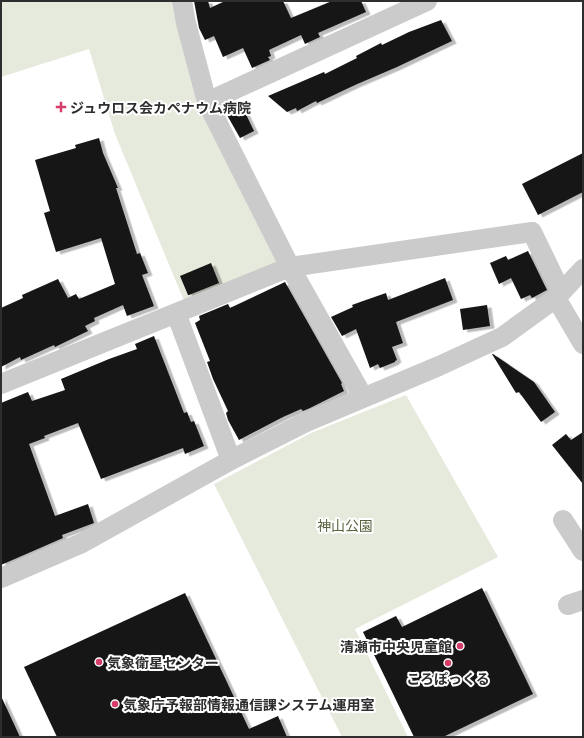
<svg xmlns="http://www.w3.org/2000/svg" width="584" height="738" viewBox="0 0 584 738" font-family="'Titillium Web','Noto Sans JP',sans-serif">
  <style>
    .green { fill: #e6eadc }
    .building { fill: #151515; filter: url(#shadow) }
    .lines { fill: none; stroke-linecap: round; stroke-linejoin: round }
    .minor { stroke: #cbcbcb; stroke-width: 20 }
    .poi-dot { fill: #d73d69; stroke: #fff; stroke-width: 1.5 }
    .labels { text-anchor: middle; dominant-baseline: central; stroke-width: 4; stroke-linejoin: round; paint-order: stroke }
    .poi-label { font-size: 14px; font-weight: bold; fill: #2e2e2e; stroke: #fff; text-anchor: start }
    .park-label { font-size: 14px; fill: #59653f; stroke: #fff }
  </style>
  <defs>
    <filter id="shadow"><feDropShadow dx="4.5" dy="2.5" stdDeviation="0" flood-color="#0004"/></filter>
  </defs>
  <rect width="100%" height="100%" fill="#fff"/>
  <path class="green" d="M 1,1 L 175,1 L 283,264 L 184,301 L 115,134 L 89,49 L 1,77 Z
    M 406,395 L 498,557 L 355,629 L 408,737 L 342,737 L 214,484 L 311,433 Z"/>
  <path class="building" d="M 194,1 L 208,1 L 210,8 L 225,1 L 283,1 L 291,18 L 332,1 L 361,1 L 366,12 L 318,33 L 320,37 L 305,44 L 301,35 L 269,50 L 271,56 L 268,57 L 270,60 L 252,68 L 243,48 L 223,57 L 214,36 L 205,40 L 199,28 Z
    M 441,20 L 452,41 L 397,67 L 355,85 L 317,103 L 316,101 L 297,111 L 296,108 L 287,112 L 268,96 L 324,72 L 325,74 L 357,58 L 356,56 L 381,43 L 382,45 L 409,32 Z
    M 243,108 L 254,131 L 240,138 L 227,115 Z
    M 99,138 L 103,153 L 118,188 L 116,188 L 137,254 L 140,253 L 148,273 L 142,275 L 154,306 L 127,316 L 123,305 L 94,318 L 95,321 L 85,326 L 88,331 L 55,347 L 54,345 L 21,360 L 20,357 L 1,367 L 1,308 L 23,298 L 22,295 L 58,279 L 68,298 L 76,294 L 79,299 L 115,284 L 101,238 L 56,252 L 44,213 L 50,211 L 35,160 L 76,148 L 75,145 Z
    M 583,153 L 583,192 L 538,215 L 522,184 Z
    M 528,251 L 547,290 L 532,298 L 530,295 L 521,299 L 511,278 L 499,284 L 490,263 L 506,256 L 508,260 Z
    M 211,263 L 219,283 L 189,295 L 188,295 L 180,276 Z
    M 445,278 L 453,300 L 396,322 L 403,343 L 392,347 L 397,360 L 395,361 L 395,362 L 380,368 L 378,364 L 370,368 L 356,329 L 342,336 L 331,317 L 353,307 L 352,305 L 363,301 L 386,293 L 388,300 Z
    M 285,282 L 342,383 L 341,384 L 344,391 L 310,408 L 303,411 L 301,409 L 283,417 L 239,440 L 228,420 L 226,413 L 228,411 L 213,379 L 207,362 L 210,361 L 195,323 L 200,320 L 199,316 L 228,304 L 230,308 Z
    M 487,305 L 490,326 L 463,330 L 460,309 Z
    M 154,336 L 184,413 L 187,412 L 191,422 L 194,421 L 204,446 L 185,454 L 183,448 L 101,479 L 78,423 L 44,436 L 45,438 L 29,444 L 55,516 L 88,504 L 94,523 L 62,535 L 63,538 L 1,565 L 1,403 L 28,392 L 32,401 L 65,390 L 61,379 L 109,359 L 137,349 L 135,344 Z
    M 492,354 L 493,354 L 534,382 L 555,412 L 541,422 L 519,392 L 516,393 Z
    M 583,432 L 583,484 L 552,445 L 566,434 L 571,440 Z
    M 482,588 L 533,694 L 443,737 L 414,737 L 363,632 L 396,616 L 402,627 Z
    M 185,593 L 249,729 L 278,716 L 287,737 L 57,737 L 24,667 Z
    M 1,696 L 20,737 L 1,737 Z"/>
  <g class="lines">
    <path class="minor" d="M 182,1 L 186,23 L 207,102 L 290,267 L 363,397
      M 207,102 L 427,1
      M 556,298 L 583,344
      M 176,313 L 231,460
      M 1,384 L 290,267 L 532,232 L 561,292
      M 563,520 L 583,551
      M 1,578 L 82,543 L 231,460 L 306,422 L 439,366 L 502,337 L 556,298 L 583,269
      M 568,605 L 583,600"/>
  </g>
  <g class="poi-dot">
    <path d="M59 101h4v4h4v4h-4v4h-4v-4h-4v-4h4z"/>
    <circle cx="460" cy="646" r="4"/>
    <circle cx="99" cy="662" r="4"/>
    <circle cx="448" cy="663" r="4"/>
    <circle cx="115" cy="704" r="4"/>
  </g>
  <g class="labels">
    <g class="poi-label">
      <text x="70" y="107">ジュウロス会カペナウム病院</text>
      <text x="452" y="646" text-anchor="end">清瀬市中央児童館</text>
      <text x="107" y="662">気象衛星センター</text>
      <text x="448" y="678" text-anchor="middle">ころぽっくる</text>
      <text x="123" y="704">気象庁予報部情報通信課システム運用室</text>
    </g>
    <g class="park-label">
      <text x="345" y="525">神山公園</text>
    </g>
  </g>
  <rect width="584" height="738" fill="none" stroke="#2e2e2e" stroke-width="4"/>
</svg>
